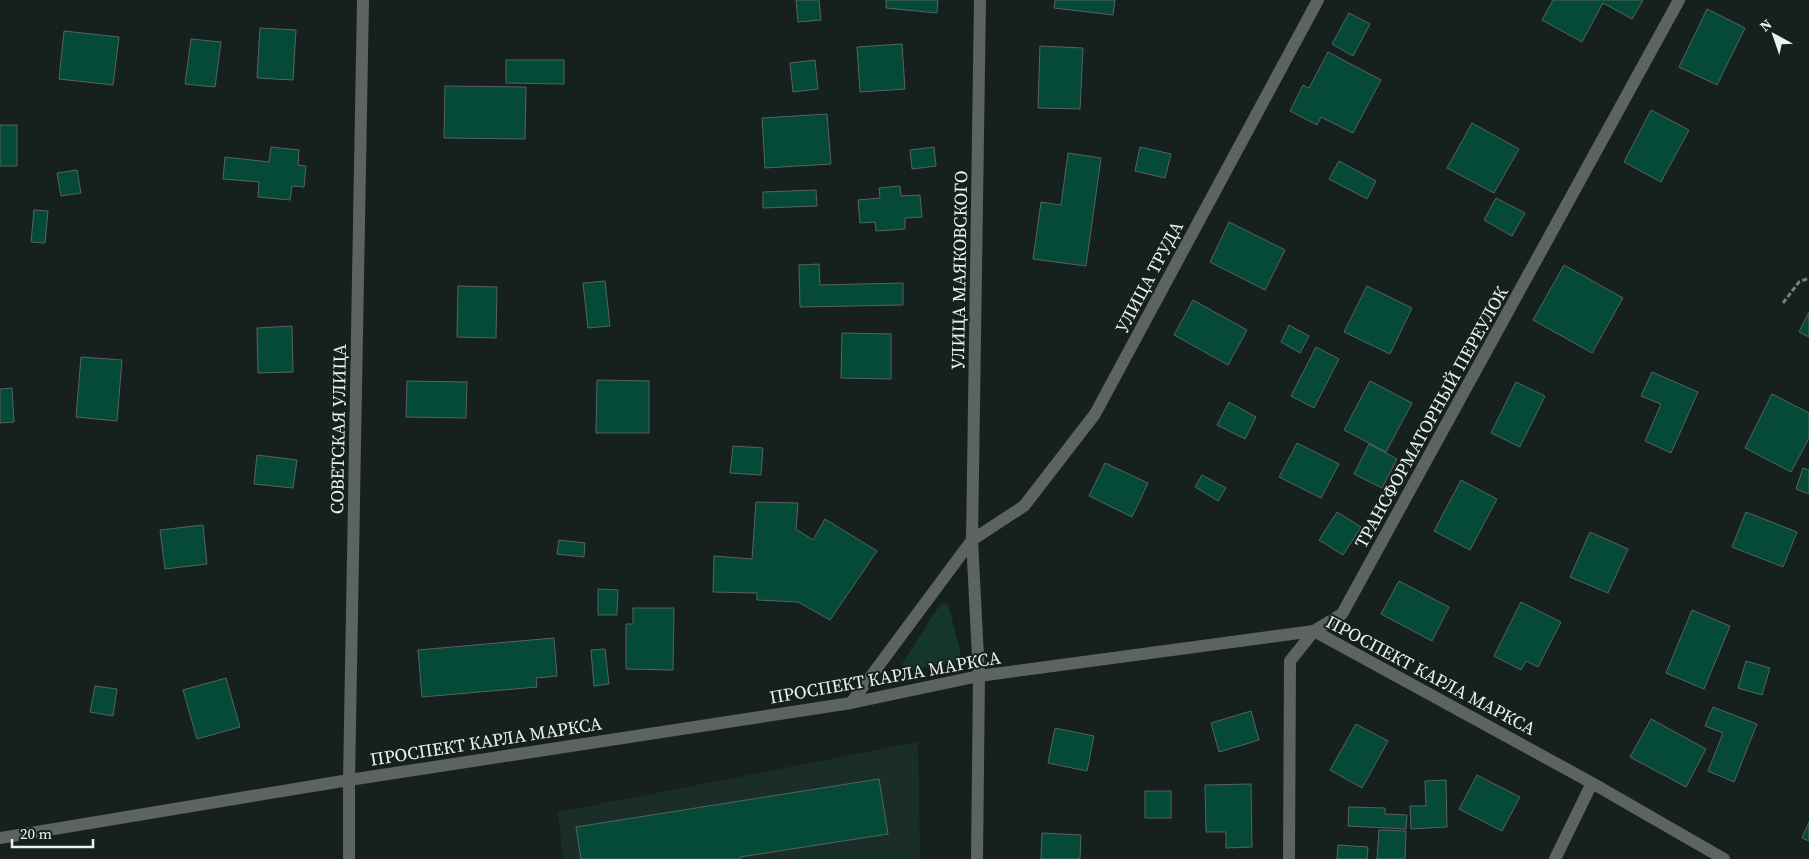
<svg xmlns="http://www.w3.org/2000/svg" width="1809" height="859" viewBox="0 0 1809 859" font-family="'Source Serif 4',serif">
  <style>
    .built { fill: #1b2d27 }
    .green { fill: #15362b }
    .building { fill: #054938; stroke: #57635e }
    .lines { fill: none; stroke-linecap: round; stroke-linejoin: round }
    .path { stroke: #767f7c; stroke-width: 3; stroke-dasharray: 5 2.5; stroke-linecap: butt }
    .minor { stroke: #5d6361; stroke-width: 12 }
    .labels { text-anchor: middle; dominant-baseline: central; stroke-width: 4; stroke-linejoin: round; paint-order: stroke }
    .street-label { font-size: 18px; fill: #ebf2ef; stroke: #16211d }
  </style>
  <rect width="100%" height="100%" fill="#16211d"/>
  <path class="built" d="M 918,742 L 920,859 L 563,859 L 558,812 Z"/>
  <path class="green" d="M 941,603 L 948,604 L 961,654 L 956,662 L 907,671 L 902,664 Z"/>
  <path class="building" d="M 796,0 L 819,0 L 821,20 L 798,22 Z
    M 886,0 L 938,0 L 937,13 L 886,8 Z
    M 1055,0 L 1115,0 L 1113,15 L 1054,8 Z
    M 1553,0 L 1643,0 L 1632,19 L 1603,3 L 1582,42 L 1542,20 Z
    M 1707,9 L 1745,28 L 1717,85 L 1679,67 Z
    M 1349,13 L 1370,24 L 1353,56 L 1332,44 Z
    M 260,28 L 296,30 L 293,80 L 257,78 Z
    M 64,31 L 119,37 L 113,85 L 59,79 Z
    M 191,39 L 221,42 L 215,87 L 185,84 Z
    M 902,44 L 905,89 L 860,92 L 857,47 Z
    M 1040,46 L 1083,48 L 1080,109 L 1038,108 Z
    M 1328,52 L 1381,80 L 1353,133 L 1321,117 L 1317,125 L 1290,111 L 1303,85 L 1309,88 Z
    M 506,60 L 564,60 L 564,84 L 506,83 Z
    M 815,60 L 818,89 L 793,92 L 790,63 Z
    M 445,86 L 526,87 L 525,139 L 444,138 Z
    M 1651,110 L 1689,130 L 1661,182 L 1624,162 Z
    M 827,114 L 831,164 L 765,168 L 762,118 Z
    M 1472,123 L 1519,149 L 1494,193 L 1447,168 Z
    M 0,125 L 17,125 L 17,166 L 0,166 Z
    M 271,147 L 299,150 L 298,165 L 306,166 L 304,187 L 292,186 L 290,200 L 258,197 L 259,182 L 223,179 L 225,157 L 269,162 Z
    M 934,147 L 936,166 L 912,169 L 910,150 Z
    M 1140,147 L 1171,154 L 1165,178 L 1135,171 Z
    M 1068,153 L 1101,158 L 1086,266 L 1033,259 L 1041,202 L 1061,205 Z
    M 1339,161 L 1376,181 L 1367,199 L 1329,179 Z
    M 77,170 L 81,193 L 61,196 L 57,173 Z
    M 900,186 L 901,196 L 920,195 L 922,217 L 905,218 L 905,229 L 876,231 L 875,222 L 860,223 L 858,200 L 880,198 L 879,188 Z
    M 816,190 L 817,206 L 763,208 L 763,192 Z
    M 1496,198 L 1525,213 L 1512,236 L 1484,220 Z
    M 34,210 L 48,211 L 45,243 L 31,242 Z
    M 1229,222 L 1285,250 L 1265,290 L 1210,262 Z
    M 819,264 L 820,285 L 903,283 L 903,305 L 800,307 L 799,265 Z
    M 1564,265 L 1623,298 L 1592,353 L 1533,320 Z
    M 605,281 L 610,326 L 588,328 L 583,283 Z
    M 458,286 L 497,287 L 496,338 L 457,337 Z
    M 1367,286 L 1412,308 L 1390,354 L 1344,332 Z
    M 1193,300 L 1247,330 L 1228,365 L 1174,335 Z
    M 1809,312 L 1809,337 L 1799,332 Z
    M 1289,325 L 1309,336 L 1300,353 L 1281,342 Z
    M 292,326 L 293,372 L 258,373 L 257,328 Z
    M 842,333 L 891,334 L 891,379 L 841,378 Z
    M 1316,347 L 1339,359 L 1314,408 L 1291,396 Z
    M 81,357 L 122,360 L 117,421 L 76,417 Z
    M 1652,372 L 1698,392 L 1671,453 L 1645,441 L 1661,404 L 1641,396 Z
    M 597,380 L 649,381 L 649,433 L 596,433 Z
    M 407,381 L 467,382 L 466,418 L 406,417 Z
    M 1370,381 L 1412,403 L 1386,452 L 1344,430 Z
    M 1516,382 L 1545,396 L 1520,447 L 1491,433 Z
    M 12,388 L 14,422 L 0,423 L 0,389 Z
    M 1772,394 L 1809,413 L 1809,438 L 1791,472 L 1745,448 Z
    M 1229,402 L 1256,417 L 1245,439 L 1217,425 Z
    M 1297,443 L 1339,464 L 1321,498 L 1279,477 Z
    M 1369,444 L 1397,459 L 1382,488 L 1354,474 Z
    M 733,446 L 763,448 L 761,475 L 730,473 Z
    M 257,455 L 297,460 L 293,488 L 254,484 Z
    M 1105,463 L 1148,483 L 1132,517 L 1089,496 Z
    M 1803,468 L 1809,470 L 1809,494 L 1796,489 Z
    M 1202,475 L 1226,488 L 1218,501 L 1195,487 Z
    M 1461,480 L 1497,499 L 1470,550 L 1434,531 Z
    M 756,502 L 798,503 L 796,529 L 813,540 L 825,519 L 877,551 L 830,620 L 798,602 L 757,600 L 757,593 L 713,592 L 714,556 L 752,559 Z
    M 1337,512 L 1361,527 L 1343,555 L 1319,540 Z
    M 1746,512 L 1797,532 L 1783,567 L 1732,547 Z
    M 203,525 L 207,564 L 165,569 L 160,530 Z
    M 1590,532 L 1628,549 L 1608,593 L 1570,577 Z
    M 559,540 L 585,543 L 584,557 L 557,554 Z
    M 1399,581 L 1449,607 L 1432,641 L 1381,614 Z
    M 598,589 L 618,590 L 617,615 L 598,615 Z
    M 1521,602 L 1561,622 L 1538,667 L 1526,661 L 1521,670 L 1494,656 Z
    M 633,608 L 674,608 L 673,670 L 626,669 L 626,624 L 633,624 Z
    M 1692,610 L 1730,626 L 1704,689 L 1666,673 Z
    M 554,638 L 557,676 L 536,678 L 537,687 L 422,697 L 418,650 Z
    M 605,649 L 609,684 L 594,686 L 591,650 Z
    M 1746,661 L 1770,668 L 1762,695 L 1738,688 Z
    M 226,678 L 240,727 L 197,739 L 183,690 Z
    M 95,686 L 117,689 L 113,716 L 90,712 Z
    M 1713,707 L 1757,724 L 1734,782 L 1708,771 L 1723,733 L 1705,726 Z
    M 1251,711 L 1259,740 L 1219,752 L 1211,723 Z
    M 1651,719 L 1706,749 L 1686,787 L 1630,757 Z
    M 1356,724 L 1388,741 L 1362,788 L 1330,770 Z
    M 1055,728 L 1094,736 L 1087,771 L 1048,763 Z
    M 1477,775 L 1520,797 L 1502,831 L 1459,809 Z
    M 879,779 L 888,834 L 740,857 L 741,859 L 581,859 L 576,827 Z
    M 1446,780 L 1447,827 L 1411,829 L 1410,806 L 1426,806 L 1425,781 Z
    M 1251,784 L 1252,847 L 1226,848 L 1226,832 L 1206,832 L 1205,785 Z
    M 1145,791 L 1171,791 L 1171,818 L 1145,818 Z
    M 1349,807 L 1385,808 L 1385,814 L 1407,815 L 1406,829 L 1348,826 Z
    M 1809,822 L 1809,841 L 1802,838 Z
    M 1379,830 L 1406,831 L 1405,859 L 1377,859 Z
    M 1042,833 L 1081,835 L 1080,859 L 1041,859 Z
    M 1338,845 L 1368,847 L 1367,859 L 1337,859 Z"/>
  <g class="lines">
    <path class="path" d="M 1783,303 L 1799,282 L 1809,278"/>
    <path class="minor" d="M 851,703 L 972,540 L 1024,506 L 1095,414 L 1318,0
      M 0,838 L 349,780 L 851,703 L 979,676 L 1314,631 L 1592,783 L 1724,859
      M 349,859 L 349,780 L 363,0
      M 977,859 L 979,676 L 972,540 L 980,0
      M 1289,859 L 1290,661 L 1314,631 L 1342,614 L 1679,0
      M 1555,859 L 1592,783"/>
  </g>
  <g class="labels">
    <g class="street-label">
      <text transform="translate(959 270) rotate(-89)">УЛИЦА МАЯКОВСКОГО</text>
      <text transform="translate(1149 277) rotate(-62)">УЛИЦА ТРУДА</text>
      <text transform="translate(1431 417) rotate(-61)">ТРАНСФОРМАТОРНЫЙ ПЕРЕУЛОК</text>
      <text transform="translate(338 429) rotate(-89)">СОВЕТСКАЯ УЛИЦА</text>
      <text transform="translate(1431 675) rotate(28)">ПРОСПЕКТ КАРЛА МАРКСА</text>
      <text transform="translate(885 677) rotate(-10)">ПРОСПЕКТ КАРЛА МАРКСА</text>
      <text transform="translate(486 741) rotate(-9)">ПРОСПЕКТ КАРЛА МАРКСА</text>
    </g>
  </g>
  <g transform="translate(1774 35) rotate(320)" stroke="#16211d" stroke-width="4" paint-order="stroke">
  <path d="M0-4L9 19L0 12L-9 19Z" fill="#ebf2ef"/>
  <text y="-8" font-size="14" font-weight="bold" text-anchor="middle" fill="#ebf2ef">N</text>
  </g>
  <path d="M12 839v8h81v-8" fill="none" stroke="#ebf2ef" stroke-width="2.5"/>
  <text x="20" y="839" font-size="15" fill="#ebf2ef" stroke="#16211d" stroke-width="4" paint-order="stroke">20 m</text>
</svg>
